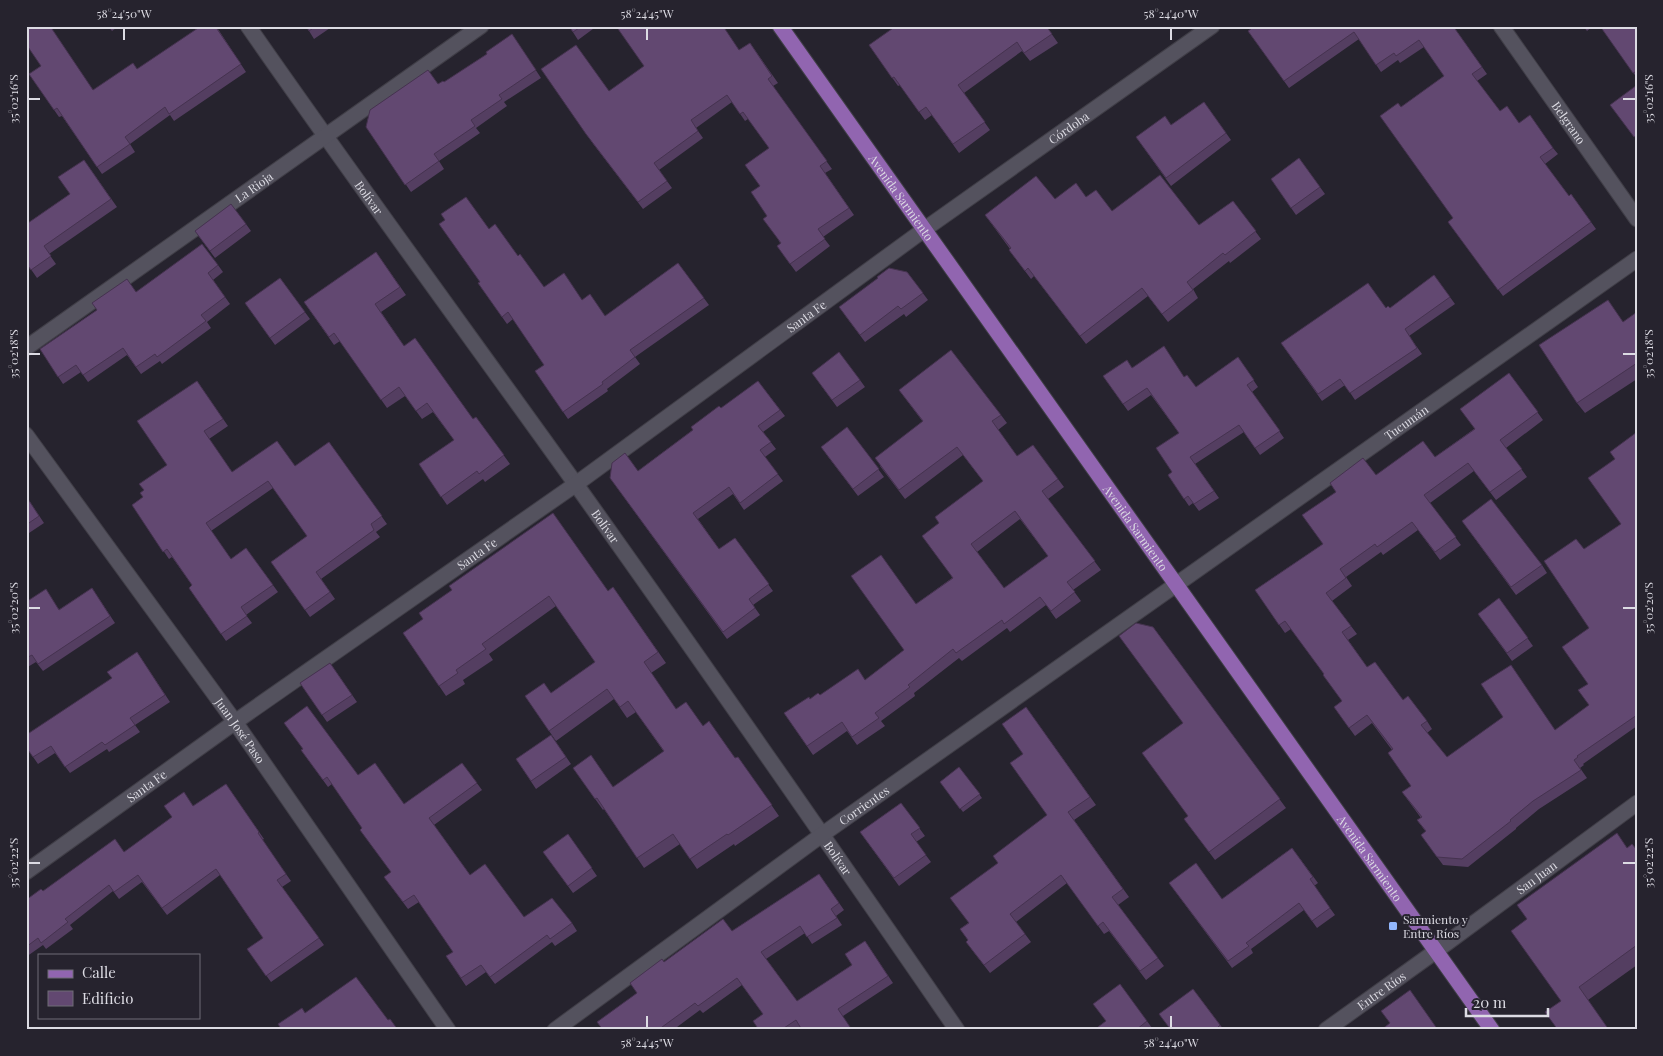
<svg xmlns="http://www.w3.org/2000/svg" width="1663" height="1056" viewBox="0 0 1663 1056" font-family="'Playfair Display',serif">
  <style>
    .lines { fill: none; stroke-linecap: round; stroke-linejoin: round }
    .minor-casing { stroke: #403e47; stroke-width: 17 }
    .major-casing { stroke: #403e47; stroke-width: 17 }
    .minor { stroke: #54525e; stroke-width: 15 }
    .major { stroke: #9165b0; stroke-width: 15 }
    .wall { fill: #543e61; fill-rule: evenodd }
    .building { fill: #624871; stroke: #45324f; fill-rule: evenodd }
    .ticks { fill: none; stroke: #dcdbe3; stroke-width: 2 }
    .poi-dot { fill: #92b7fd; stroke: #26232e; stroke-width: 2 }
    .labels { text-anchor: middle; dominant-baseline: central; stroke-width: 4; stroke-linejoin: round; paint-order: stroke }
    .street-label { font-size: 12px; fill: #dcdbe3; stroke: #26232e }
    .poi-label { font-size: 12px; fill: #dcdbe3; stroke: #26232e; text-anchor: start }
    .neatline { fill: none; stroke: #dcdbe3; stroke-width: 2 }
    .ticks-label { font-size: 12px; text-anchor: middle; fill: #dcdbe3 }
  </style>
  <rect width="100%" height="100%" fill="#26232e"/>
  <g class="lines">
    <defs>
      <g id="minor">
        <path id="s1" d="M 248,26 C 355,180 466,331 575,483 C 704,664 831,847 957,1030"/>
        <path id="s2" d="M 1501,26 L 1637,219"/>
        <path id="s3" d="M 26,348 L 481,26"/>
        <path id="s4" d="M 26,435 L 235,722 L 448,1030"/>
        <path id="s5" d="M 26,872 L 235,722 L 576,484 L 925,229 L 1212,26"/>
        <path id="s6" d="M 555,1030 L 823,834 L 1637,259"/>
        <path id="s7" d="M 1326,1030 L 1436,951 L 1637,803"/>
      </g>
      <g id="major">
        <path id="s8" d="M 780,26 L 1492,1030"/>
      </g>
    </defs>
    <use href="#minor" class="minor-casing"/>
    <use href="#major" class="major-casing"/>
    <use href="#minor" class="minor"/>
    <use href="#major" class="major"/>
  </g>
  <path class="wall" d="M 108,26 L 119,26 L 112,31 Z
    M 216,26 L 246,72 L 174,121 L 170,115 L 130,144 L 135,152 L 102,174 L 62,116 L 59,117 L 29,74 L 41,66 L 93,90 L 137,69 Z
    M 306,26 L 333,26 L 314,39 Z
    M 569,26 L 597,26 L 578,40 Z
    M 1046,26 L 1058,43 L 1030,61 L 1022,51 L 964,93 L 990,130 L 959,153 L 932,115 L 925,120 L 900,85 L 898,86 L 869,45 Z
    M 1453,26 L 1487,74 L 1477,81 L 1500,111 L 1519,123 L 1553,148 L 1558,154 L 1545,164 L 1569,196 L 1571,194 L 1596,229 L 1503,296 L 1448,222 L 1453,218 L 1401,107 L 1444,76 L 1424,47 L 1400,63 L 1398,60 L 1381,72 L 1359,39 L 1289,88 L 1248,31 Z
    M 1583,26 L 1593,26 L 1587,31 Z
    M 1600,26 L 1637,26 L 1637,78 Z
    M 512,34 L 541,78 L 504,102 L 507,106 L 476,128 L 480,133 L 439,161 L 444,169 L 411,192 L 366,127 L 438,84 L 444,82 L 487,54 Z
    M 750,43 L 778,83 L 773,86 L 832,169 L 825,173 L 854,215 L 823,237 L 830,246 L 796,272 L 782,253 L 780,243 L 767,216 L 760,186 L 769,148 L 748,119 L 745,121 L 732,102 L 696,128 L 703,138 L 659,170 L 672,188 L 643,209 L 591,141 Z
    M 1204,102 L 1231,140 L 1171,186 L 1136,137 L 1171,125 Z
    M 26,135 L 29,139 L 26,141 Z
    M 1299,158 L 1325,194 L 1296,215 L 1271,179 Z
    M 84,160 L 117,207 L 49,254 L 56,264 L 37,278 L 28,265 L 26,266 L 26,221 L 28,223 L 70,194 Z
    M 1086,197 L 1112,211 L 1199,225 L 1233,201 L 1261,239 L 1230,263 L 1229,261 L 1193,289 L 1198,298 L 1168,322 L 1148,296 L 1086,344 L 1034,276 L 1031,279 L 1009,250 L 1010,249 L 985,215 L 1055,199 Z
    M 246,224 L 251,231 L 215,258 L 195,231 Z
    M 489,229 L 518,256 L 544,287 L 582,300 L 605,316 L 678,263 L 709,305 L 635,357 L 640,364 L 607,389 L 608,391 L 568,419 L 535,371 L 544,365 L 513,319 L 507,324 L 478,283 L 480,282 Z
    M 376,252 L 406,295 L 381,312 L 404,346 L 473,419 L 476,417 L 510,464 L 485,482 L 483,479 L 447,505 L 419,464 L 454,440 L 433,412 L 422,419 L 405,396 L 387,408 L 340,341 L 334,345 L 304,302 Z
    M 218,265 L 223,272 L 213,280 L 230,304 L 207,322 L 211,328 L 162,364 L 160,361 L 141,374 L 127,355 L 88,382 L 81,372 L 63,384 L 40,349 Z
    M 907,272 L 928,300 L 906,317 L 904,314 L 865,342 L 844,314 Z
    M 1434,275 L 1455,304 L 1409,336 L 1422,354 L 1355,400 L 1345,385 L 1322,401 L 1281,343 L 1386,308 L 1390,308 Z
    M 280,278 L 310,319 L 275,345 L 245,303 Z
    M 1637,312 L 1637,379 L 1585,413 L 1577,403 L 1623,322 Z
    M 1238,357 L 1258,387 L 1252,392 L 1284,438 L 1260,455 L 1244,432 L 1195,464 L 1219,498 L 1199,511 L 1193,503 L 1189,506 L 1168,475 L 1172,472 L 1179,433 L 1151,395 L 1128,411 L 1103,376 L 1132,367 L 1184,377 L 1196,387 Z
    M 812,373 L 860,380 L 865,387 L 837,407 Z
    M 1509,373 L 1543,420 L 1506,448 L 1527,477 L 1496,500 L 1474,471 L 1430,503 L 1461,545 L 1440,560 L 1418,530 L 1383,555 L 1381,552 L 1346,577 L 1352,586 L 1332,601 L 1357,634 L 1348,640 L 1367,667 L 1427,721 L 1432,729 L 1427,733 L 1447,757 L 1555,730 L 1589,705 L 1588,684 L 1589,628 L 1584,549 L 1621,524 L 1615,459 L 1637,432 L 1637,726 L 1583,764 L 1584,765 L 1580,768 L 1587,778 L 1539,809 L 1516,828 L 1516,829 L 1468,867 L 1443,865 L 1421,835 L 1426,832 L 1417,820 L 1421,818 L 1402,792 L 1411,786 L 1392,750 L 1372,723 L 1355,736 L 1334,707 L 1342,701 L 1324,674 L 1291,629 L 1285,633 L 1255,590 L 1323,544 L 1376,475 L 1435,457 L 1474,429 Z
    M 197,381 L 228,426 L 209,439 L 232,472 L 295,466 L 329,442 L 387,524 L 376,532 L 380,537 L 321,579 L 335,599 L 310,617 L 271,562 L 307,536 L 273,488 L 211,531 L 231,559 L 246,548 L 278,592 L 246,615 L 252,623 L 226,641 L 189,588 L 192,585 L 172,557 L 169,559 L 132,505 L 143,497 L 144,490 L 167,465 Z
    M 758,381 L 785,416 L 763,432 L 776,449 L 765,457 L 783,481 L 744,510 L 733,494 L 698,519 L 719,549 L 735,538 L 773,591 L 753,605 L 760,615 L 727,639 L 610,478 L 638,471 Z
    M 899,390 L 1001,415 L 1007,423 L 998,430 L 1017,456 L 1058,479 L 1064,487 L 1048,499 L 1101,570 L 1073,590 L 1081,601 L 1056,619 L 1046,605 L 1010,632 L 1007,628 L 962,661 L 959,658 L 914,693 L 915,696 L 881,721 L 885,726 L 857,745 L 847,731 L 813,755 L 784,713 L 810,699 L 865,680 L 904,650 L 916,604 L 952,578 L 939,523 L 983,481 L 963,455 L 905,499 L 880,466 L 923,422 ZM 1020,519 L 1048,556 L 1004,588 L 977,552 Z
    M 847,427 L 884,477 L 858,496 L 826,454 Z
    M 26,496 L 44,523 L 26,535 Z
    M 1462,521 L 1542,565 L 1547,573 L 1516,595 Z
    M 613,587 L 666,663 L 651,673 L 676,709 L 703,726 L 735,758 L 738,757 L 779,816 L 735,846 L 734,844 L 697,869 L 680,844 L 644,868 L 604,809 L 603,810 L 573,768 L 613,787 L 664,752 L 636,712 L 627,718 L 614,699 L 556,741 L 525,696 L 551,693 L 595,662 L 556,606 L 489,654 L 493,660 L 463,680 L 465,684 L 446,696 L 403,633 L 423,619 L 452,590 L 608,591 Z
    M 92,588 L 115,623 L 43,671 L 36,662 L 26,668 L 26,602 L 60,609 Z
    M 1499,598 L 1533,646 L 1512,661 L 1478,614 Z
    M 1153,627 L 1286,808 L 1215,860 L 1184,819 L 1188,816 L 1183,723 Z
    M 137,652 L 170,702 L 135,725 L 140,732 L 109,752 L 107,749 L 70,773 L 55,753 L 38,764 L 26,747 L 112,678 Z
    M 330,663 L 357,702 L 327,722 L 300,683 Z
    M 1026,707 L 1096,805 L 1074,820 L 1129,897 L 1118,905 L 1164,966 L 1146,980 L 1109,931 L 1104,934 L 1067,883 L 1016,922 L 1031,942 L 990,973 L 972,950 L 968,940 L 960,929 L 968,923 L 998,863 L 1047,815 L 1023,754 Z
    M 551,735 L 571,764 L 536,789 L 516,759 Z
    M 301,750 L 358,775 L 404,804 L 462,763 L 482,790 L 434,825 L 470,875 L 524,917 L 572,923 L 577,931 L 555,946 L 552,942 L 495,984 L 486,972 L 466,986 L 446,956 L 453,952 L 419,902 L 408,909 L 384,877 L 391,872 L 362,828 L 332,784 L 328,787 Z
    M 959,767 L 982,798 L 963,812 L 940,782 Z
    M 226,784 L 264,839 L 262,840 L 291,881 L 282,887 L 324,945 L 271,982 L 247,949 L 263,938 L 220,875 L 167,915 L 142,882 L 119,899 L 113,891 L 70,925 L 73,929 L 46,949 L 43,945 L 26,957 L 26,900 L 43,891 L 124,852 Z
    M 901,803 L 925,836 L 916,842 L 931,862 L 899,886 L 860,832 Z
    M 568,834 L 597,876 L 573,893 L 543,852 Z
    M 1292,848 L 1318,883 L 1314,886 L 1335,915 L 1317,928 L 1304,910 L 1251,949 L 1253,953 L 1232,968 L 1169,883 L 1222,899 Z
    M 1627,848 L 1637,850 L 1637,965 L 1588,1000 L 1561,1001 L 1527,919 Z
    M 819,874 L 844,910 L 836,916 L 842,925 L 812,944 L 805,933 L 766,959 L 797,1001 L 852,965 L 865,941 L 893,983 L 843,1016 L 801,1028 L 797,1030 L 759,1030 L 763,1014 L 742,985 L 703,1013 L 700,1010 L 673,1030 L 602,1030 L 637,993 L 664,962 L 732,931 Z
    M 1193,989 L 1224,1030 L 1171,1030 Z
    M 1106,1021 L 1147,1021 L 1152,1028 L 1150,1030 L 1094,1030 Z"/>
  <path class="building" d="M 26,26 L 50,26 L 93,90 L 133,63 L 137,69 L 201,26 L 215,26 L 241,64 L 169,114 L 165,107 L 125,137 L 130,144 L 97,167 L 57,108 L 54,110 L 29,74 L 41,66 L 26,44 Z
    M 306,26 L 316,26 L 309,31 Z
    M 569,26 L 582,26 L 573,32 Z
    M 616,26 L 723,26 L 739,50 L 750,43 L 772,76 L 768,79 L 827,161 L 820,166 L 849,208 L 818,229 L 825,239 L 790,264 L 777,246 L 781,243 L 763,219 L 767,216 L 751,192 L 760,186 L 745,165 L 769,148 L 743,112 L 740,114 L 727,95 L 691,120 L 698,131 L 654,163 L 667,181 L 638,202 L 586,134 L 541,69 L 576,45 L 609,91 L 644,66 Z
    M 896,26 L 1046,26 L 1052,34 L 1024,53 L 1017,42 L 958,85 L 985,122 L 953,144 L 926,107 L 919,112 L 894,77 L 892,78 L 869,45 Z
    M 1255,26 L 1453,26 L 1482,67 L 1472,74 L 1500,111 L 1507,106 L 1519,123 L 1530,115 L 1553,148 L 1540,157 L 1569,196 L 1571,194 L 1591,222 L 1498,290 L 1448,222 L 1453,218 L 1380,116 L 1398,103 L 1401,107 L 1444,76 L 1419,40 L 1396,56 L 1394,53 L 1376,65 L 1354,32 L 1284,81 L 1248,31 Z
    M 1600,26 L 1637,26 L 1637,71 L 1633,73 Z
    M 512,34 L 536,70 L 499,95 L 502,99 L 471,120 L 475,126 L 434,154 L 439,161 L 405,185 L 366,127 L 370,110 L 428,70 L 438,84 L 443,81 L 444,82 L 487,54 L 486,52 Z
    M 1637,85 L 1637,135 L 1634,137 L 1610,105 Z
    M 1204,102 L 1226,133 L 1166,178 L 1136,137 L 1165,116 L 1171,125 Z
    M 1299,158 L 1320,187 L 1291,208 L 1271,179 Z
    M 84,160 L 111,199 L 44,246 L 51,256 L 31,270 L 26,263 L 26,221 L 28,223 L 70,194 L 58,177 Z
    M 1160,175 L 1199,225 L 1233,201 L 1256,231 L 1225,255 L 1223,253 L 1187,282 L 1193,290 L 1162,314 L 1142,288 L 1080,336 L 1028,268 L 1025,271 L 1009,250 L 1011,248 L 985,215 L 1036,176 L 1055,199 L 1076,183 L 1086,197 L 1096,190 L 1112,211 Z
    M 466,197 L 489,229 L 495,224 L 518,256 L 520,254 L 544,287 L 564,273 L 582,300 L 590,294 L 605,316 L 678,263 L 704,298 L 630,350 L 635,357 L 602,382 L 603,384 L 563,412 L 535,371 L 544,365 L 508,312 L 502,317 L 478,283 L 480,282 L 439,224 L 445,220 L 441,214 Z
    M 231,204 L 246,224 L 210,251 L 195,231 Z
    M 202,244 L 218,265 L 208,273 L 225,297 L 201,315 L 206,321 L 157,357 L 155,354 L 136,367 L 123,348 L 83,375 L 76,365 L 58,377 L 40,349 L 97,310 L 92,303 L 127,279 L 136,292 Z
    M 376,252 L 400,287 L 375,304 L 404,346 L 415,338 L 473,419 L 476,417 L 504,455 L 479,474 L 477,471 L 441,497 L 419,464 L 454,440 L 427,403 L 416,411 L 399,387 L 381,400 L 334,333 L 329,337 L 304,302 Z
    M 889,268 L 907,272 L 923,293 L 901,309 L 898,306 L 860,335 L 839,307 L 878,278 L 877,277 Z
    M 1434,275 L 1450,297 L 1405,329 L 1417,348 L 1350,393 L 1340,379 L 1318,394 L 1281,343 L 1368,283 L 1386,308 L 1388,306 L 1390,308 Z
    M 280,278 L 305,312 L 270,338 L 245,303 Z
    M 1608,300 L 1623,322 L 1637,312 L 1637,363 L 1577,403 L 1539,345 Z
    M 1164,346 L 1184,377 L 1187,375 L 1196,387 L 1238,357 L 1254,380 L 1247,385 L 1280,431 L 1255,448 L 1239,425 L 1190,457 L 1214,491 L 1194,504 L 1188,496 L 1184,499 L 1168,475 L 1172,472 L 1156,448 L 1179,433 L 1147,388 L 1123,404 L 1103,376 L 1127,360 L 1132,368 Z
    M 951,350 L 1001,415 L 992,421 L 1017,456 L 1033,445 L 1058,479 L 1042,491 L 1095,561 L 1067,582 L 1075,592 L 1051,611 L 1040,597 L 1004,624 L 1002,620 L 956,653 L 953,649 L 908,685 L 910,687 L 875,713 L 879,718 L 852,737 L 842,722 L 807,746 L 784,713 L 809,697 L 810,699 L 818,693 L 820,695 L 858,669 L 865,680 L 904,650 L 851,576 L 881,555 L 916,604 L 953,578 L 922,536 L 939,523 L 935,517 L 983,481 L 957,447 L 899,490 L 875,458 L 923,421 L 899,390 ZM 1015,511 L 1048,556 L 1004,588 L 971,544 Z
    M 839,352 L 860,380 L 832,400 L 812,373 Z
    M 1509,373 L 1538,412 L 1500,440 L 1522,469 L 1490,492 L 1468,463 L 1424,495 L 1456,537 L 1435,552 L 1412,522 L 1377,547 L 1375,544 L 1340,569 L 1346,578 L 1326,593 L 1351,626 L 1342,632 L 1367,667 L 1375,662 L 1403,700 L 1408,696 L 1427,721 L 1421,725 L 1447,757 L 1503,717 L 1481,684 L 1511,665 L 1555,730 L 1589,705 L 1578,690 L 1588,684 L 1562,647 L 1589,628 L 1544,561 L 1576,539 L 1584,549 L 1621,524 L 1588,478 L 1615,459 L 1610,452 L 1637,432 L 1637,715 L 1577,756 L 1578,757 L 1574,760 L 1581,770 L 1533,801 L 1510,820 L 1511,821 L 1462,859 L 1437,857 L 1421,835 L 1426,831 L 1417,820 L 1422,817 L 1402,792 L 1411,786 L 1388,753 L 1393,749 L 1367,715 L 1349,728 L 1334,707 L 1342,701 L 1323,675 L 1324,674 L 1285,621 L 1279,625 L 1255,590 L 1323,544 L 1302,515 L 1336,492 L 1330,483 L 1363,458 L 1376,475 L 1423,441 L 1435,457 L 1475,429 L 1460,409 Z
    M 197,381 L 223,419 L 204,431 L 232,472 L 277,441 L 295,466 L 329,442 L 382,516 L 371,524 L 374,530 L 316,572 L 330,592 L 305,610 L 271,562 L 307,536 L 268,481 L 206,523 L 231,559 L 246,548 L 273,585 L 241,607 L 247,616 L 221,634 L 189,588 L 192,585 L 167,549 L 163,552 L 132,505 L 143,497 L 140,493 L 144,490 L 139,484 L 167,465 L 137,421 Z
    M 758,381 L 780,410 L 758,426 L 771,442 L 760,450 L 778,474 L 740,503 L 729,487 L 693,513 L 719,549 L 735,538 L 769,584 L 749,599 L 755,608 L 723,632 L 610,478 L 612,463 L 625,453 L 638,471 L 693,430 L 691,427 L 719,406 L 721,408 Z
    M 847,427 L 879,469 L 853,489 L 821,447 Z
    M 26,496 L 39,516 L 26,525 Z
    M 1491,499 L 1542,565 L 1511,587 L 1462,521 Z
    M 553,513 L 608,591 L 613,587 L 658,652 L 644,662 L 676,709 L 686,702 L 703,726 L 709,721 L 735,758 L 738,757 L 772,805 L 728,835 L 727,834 L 690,859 L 673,834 L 637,858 L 597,798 L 595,799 L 573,768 L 591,755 L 613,787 L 664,751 L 628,701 L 620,707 L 607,689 L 549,731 L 525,696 L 544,683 L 551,693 L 595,662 L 549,596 L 482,644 L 486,649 L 456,670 L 458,673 L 439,686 L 403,633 L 423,619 L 419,613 L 452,590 L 449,586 Z
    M 92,588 L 110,616 L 38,664 L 32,655 L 26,658 L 26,602 L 46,589 L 59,610 Z
    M 1499,598 L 1528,638 L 1507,653 L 1478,614 Z
    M 1136,623 L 1153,627 L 1280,799 L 1209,852 L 1184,819 L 1188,816 L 1142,753 L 1183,723 L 1119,636 Z
    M 137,652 L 165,695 L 130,718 L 135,725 L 105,745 L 102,742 L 65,767 L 51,746 L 33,757 L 26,747 L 26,735 L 112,678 L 107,672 Z
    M 330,663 L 352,695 L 322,715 L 300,683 Z
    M 307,706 L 358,775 L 375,763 L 404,804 L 462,763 L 477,783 L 429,818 L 470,875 L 485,864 L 524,917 L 552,898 L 572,923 L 550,939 L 547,935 L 490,977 L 481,965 L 461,978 L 446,956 L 453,952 L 414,895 L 403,902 L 384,877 L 391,872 L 360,830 L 362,828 L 327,777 L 323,780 L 301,750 L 303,749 L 284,723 Z
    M 1026,707 L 1090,797 L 1068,812 L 1123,889 L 1112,897 L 1158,958 L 1140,971 L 1103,922 L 1098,926 L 1061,875 L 1010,914 L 1025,934 L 984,965 L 966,942 L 968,940 L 960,929 L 969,923 L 950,898 L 998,863 L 993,856 L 1047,815 L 1010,763 L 1023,754 L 1002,724 Z
    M 551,735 L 566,757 L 531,781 L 516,759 Z
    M 959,767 L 980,794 L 960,809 L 940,782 Z
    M 226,784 L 259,832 L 258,833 L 286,874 L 277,880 L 319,938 L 266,976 L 247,949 L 263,938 L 216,869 L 162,908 L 138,875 L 114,892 L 109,885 L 65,919 L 68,922 L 41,943 L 38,938 L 26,947 L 26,900 L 41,889 L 43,891 L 115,839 L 124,852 L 172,817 L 164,806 L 184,792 L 193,806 Z
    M 901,803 L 920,828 L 911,834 L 926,855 L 894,878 L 860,832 Z
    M 1617,833 L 1627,848 L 1632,844 L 1637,850 L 1637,945 L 1579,987 L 1609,1030 L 1558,1030 L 1545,1012 L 1561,1001 L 1511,931 L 1527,919 L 1517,905 Z
    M 568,834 L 592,868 L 568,886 L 543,852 Z
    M 1292,848 L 1313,877 L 1310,879 L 1330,908 L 1312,921 L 1299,903 L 1246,943 L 1249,946 L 1228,961 L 1169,883 L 1196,863 L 1222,899 Z
    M 819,874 L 839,903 L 831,909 L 837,918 L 807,937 L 800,926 L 761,952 L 797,1001 L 852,965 L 845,954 L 865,941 L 888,976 L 838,1009 L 852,1030 L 802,1030 L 796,1020 L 781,1030 L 759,1030 L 753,1021 L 763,1014 L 737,978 L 698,1006 L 695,1003 L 658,1030 L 603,1030 L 597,1022 L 637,993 L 630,983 L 662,959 L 664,962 L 723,919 L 732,931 Z
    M 356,977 L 388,1020 L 390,1019 L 398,1030 L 282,1030 L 278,1024 L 302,1008 L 305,1013 Z
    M 1120,984 L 1147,1021 L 1136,1030 L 1094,1030 L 1106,1021 L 1093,1004 Z
    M 1193,989 L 1220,1025 L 1215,1030 L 1171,1030 L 1159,1014 Z
    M 1410,990 L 1438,1030 L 1381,1030 L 1390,1023 L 1381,1011 Z"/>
  <path class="ticks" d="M 124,28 L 124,40M 647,28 L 647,40M 1171,28 L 1171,40M 28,99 L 40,99M 1623,99 L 1636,99M 28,354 L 40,354M 1623,354 L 1636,354M 28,608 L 40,608M 1623,608 L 1636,608M 28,863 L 40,863M 1623,863 L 1636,863M 647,1016 L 647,1028M 1171,1016 L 1171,1028"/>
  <rect class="poi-dot" x="1388" y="921" width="10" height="10" rx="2.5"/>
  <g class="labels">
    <g class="street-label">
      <text stroke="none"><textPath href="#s2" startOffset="118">Belgrano</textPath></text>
      <text stroke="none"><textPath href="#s5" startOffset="1281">Córdoba</textPath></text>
      <text stroke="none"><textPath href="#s3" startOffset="279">La Rioja</textPath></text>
      <text stroke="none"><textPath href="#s1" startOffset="210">Bolívar</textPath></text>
      <text stroke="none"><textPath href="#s8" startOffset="210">Avenida Sarmiento</textPath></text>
      <text stroke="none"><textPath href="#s5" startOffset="958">Santa Fe</textPath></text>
      <text stroke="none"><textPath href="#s6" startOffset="1046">Tucumán</textPath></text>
      <text stroke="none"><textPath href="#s1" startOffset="615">Bolívar</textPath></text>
      <text stroke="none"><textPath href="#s8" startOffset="615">Avenida Sarmiento</textPath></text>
      <text stroke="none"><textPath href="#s5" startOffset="552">Santa Fe</textPath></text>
      <text stroke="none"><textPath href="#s4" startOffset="365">Juan José Paso</textPath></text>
      <text stroke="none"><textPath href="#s5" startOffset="148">Santa Fe</textPath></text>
      <text stroke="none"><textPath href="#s6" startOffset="382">Corrientes</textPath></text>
      <text stroke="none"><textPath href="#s1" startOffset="1020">Bolívar</textPath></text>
      <text stroke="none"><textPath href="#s8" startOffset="1020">Avenida Sarmiento</textPath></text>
      <text stroke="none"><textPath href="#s7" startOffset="260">San Juan</textPath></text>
      <text stroke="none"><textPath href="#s7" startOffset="68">Entre Ríos</textPath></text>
    </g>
    <g class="poi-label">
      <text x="1403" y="919">Sarmiento y<tspan x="1403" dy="14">Entre Ríos</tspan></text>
    </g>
  </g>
  <rect width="1663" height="1056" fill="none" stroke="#26232e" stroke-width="55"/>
  <rect x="38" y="954" width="162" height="65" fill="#26232e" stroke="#6f6d76"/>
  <rect x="48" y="970" width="25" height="8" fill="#9165b0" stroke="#6f6d76"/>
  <text x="82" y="978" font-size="15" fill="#dcdbe3">Calle</text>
  <rect x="48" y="991" width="25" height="15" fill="#624871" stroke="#6f6d76"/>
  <text x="82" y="1004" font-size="15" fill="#dcdbe3">Edificio</text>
  <path d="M1466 1008v8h82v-8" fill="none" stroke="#dcdbe3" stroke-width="2.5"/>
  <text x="1473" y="1008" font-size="15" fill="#dcdbe3" stroke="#26232e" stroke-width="4" paint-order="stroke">20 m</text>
  <rect x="28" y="28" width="1608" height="1000" class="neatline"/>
  <g class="ticks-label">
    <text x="124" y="18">58°24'50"W</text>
    <text x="647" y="18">58°24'45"W</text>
    <text x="1171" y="18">58°24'40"W</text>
    <text transform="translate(14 99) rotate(-90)" y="4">35°02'16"S</text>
    <text transform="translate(1649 99) rotate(-90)" y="4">35°02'16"S</text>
    <text transform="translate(14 354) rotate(-90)" y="4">35°02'18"S</text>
    <text transform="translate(1649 354) rotate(-90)" y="4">35°02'18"S</text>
    <text transform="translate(14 608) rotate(-90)" y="4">35°02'20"S</text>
    <text transform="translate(1649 608) rotate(-90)" y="4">35°02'20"S</text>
    <text transform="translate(14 863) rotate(-90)" y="4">35°02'22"S</text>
    <text transform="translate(1649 863) rotate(-90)" y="4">35°02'22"S</text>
    <text x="647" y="1047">58°24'45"W</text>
    <text x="1171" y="1047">58°24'40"W</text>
  </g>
</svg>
